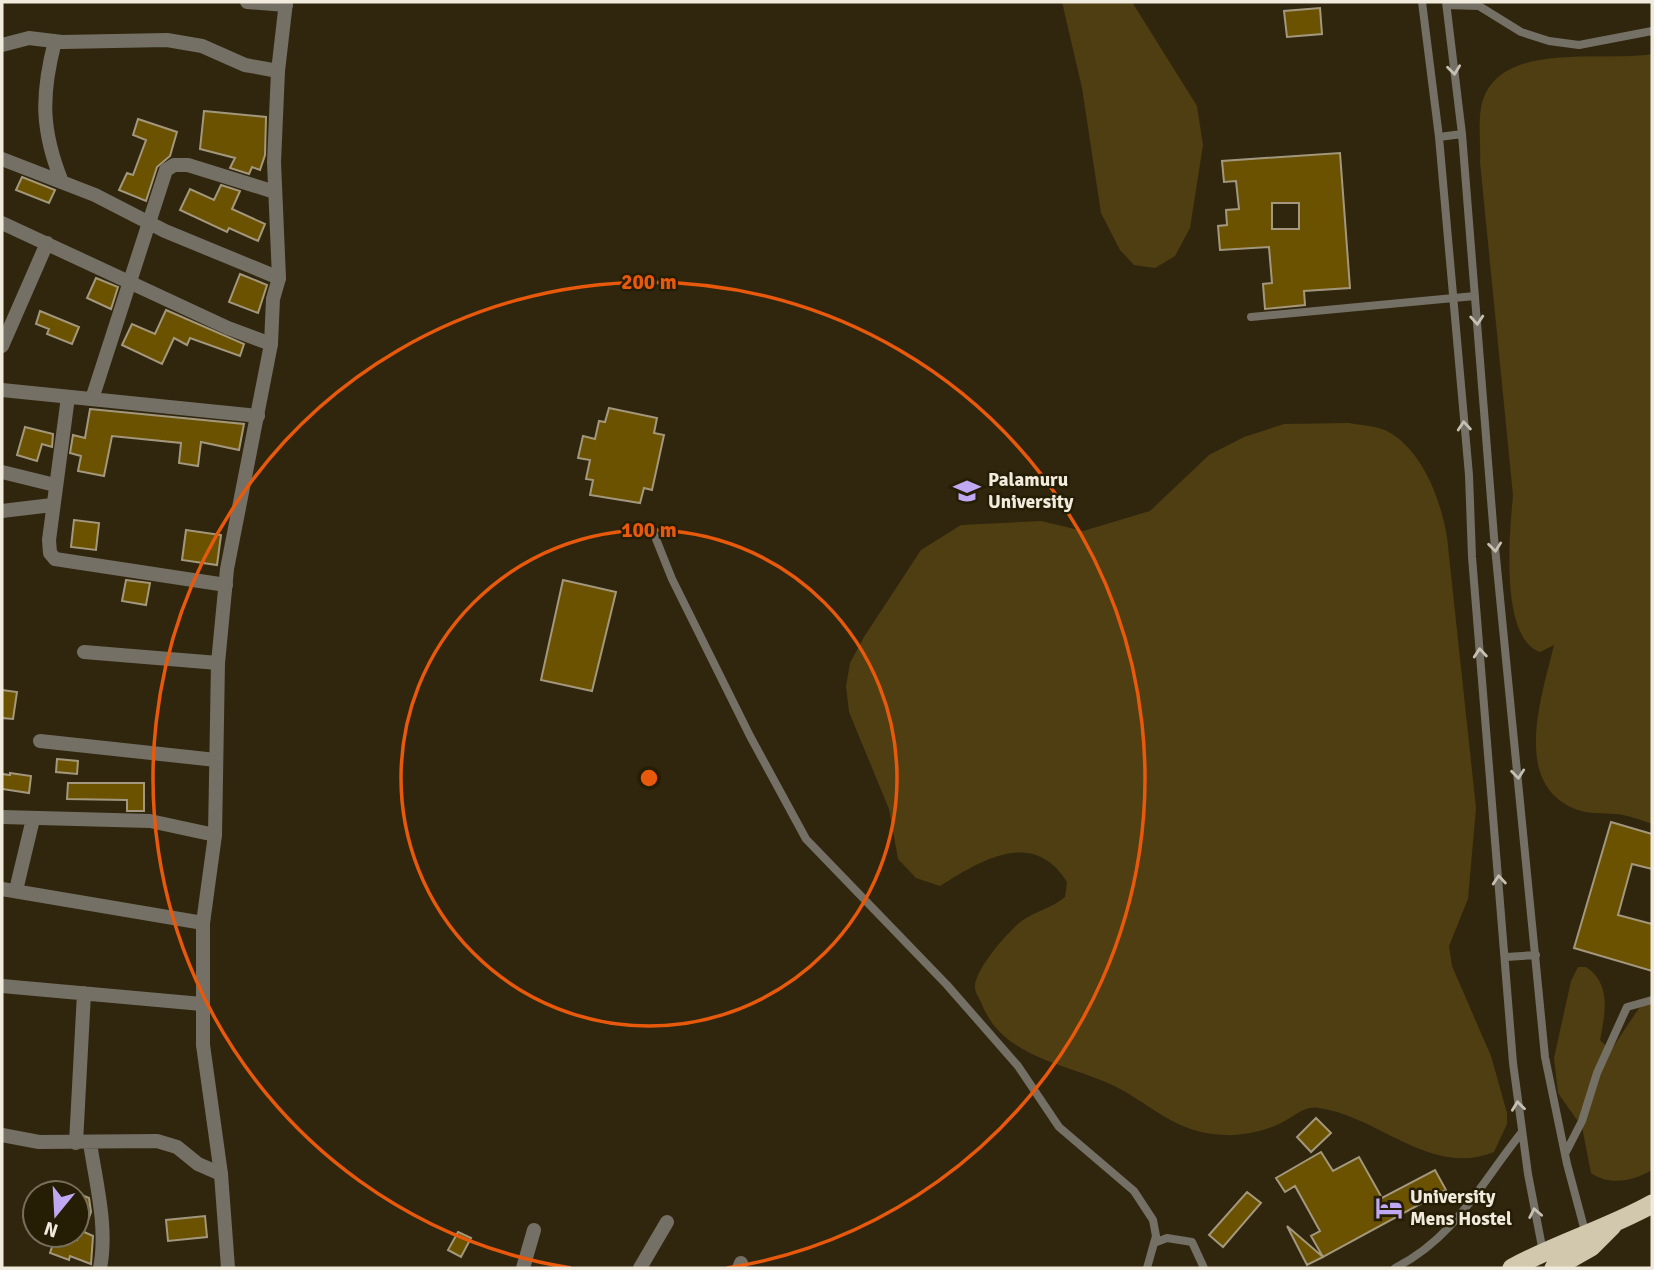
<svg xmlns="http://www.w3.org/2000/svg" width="1654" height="1270" viewBox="0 0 1654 1270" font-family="Signika,sans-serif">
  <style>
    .green { fill: #4e3e11 }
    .building { fill: #6a5201; stroke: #a3987d; stroke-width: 2; fill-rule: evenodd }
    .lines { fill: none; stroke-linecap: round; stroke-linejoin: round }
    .service { stroke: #757065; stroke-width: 8 }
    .minor { stroke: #757065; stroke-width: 14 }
    .tertiary { stroke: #757065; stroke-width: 14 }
    .trunk { stroke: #d2c8ae; stroke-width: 19 }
    .oneway { stroke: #c6c0b3 }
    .ring { fill: none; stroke: #e8590c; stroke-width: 3.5 }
    .labels { text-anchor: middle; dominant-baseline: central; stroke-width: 5; stroke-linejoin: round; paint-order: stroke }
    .poi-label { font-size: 19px; font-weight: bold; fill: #f1ebdd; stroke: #261d05; text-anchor: start }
    .centre { fill: #e8590c; stroke: #261d05; stroke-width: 3.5 }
    .ring-label { font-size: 21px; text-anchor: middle; font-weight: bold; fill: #e8590c; stroke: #261d05; stroke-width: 5; stroke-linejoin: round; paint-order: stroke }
  </style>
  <rect width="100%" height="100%" fill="#30260e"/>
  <path class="green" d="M 1062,2 L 1132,2 L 1197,106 L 1203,145 L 1190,228 L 1175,256 L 1155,268 L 1134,265 L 1120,250 L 1101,213 L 1082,88 Z
    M 1652,54 L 1652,824 C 1641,820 1628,815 1616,814 C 1603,813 1590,814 1578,810 C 1510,786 1542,696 1554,645 L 1540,652 C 1499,638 1510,529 1513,495 L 1480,162 C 1481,145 1478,125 1481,108 C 1494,38 1603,63 1652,54 Z
    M 1349,423 C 1360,425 1377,426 1387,431 C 1423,450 1441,501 1447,537 L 1476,808 L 1468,899 L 1449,946 L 1452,966 L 1491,1056 L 1507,1113 L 1507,1124 L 1494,1152 C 1432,1178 1378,1116 1319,1108 C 1304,1105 1294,1117 1281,1123 C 1266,1131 1241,1136 1224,1135 C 1173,1133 1153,1104 1110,1084 C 1064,1063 1001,1057 981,1002 C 979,998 975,992 975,988 C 973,971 1010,929 1023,920 C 1036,911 1052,908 1065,897 L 1067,882 C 1033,827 980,861 940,886 L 916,878 L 898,859 L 889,809 L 849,712 L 846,686 L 850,663 L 864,637 L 921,550 L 961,525 L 1041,521 L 1083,531 L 1150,511 L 1209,455 L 1244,437 L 1284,424 Z
    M 1578,967 L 1586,967 C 1612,984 1605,1014 1600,1040 L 1607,1047 L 1613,1047 L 1645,999 L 1652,995 L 1652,1170 C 1634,1181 1609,1186 1591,1173 L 1582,1127 L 1558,1093 L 1554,1058 L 1571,981 Z"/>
  <path class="building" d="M 1320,8 L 1322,34 L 1287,37 L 1284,11 Z
    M 204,111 L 266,117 L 265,155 L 260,170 L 252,167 L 249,174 L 230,168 L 235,158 L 200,149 Z
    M 138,119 L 177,132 L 170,156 L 157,167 L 146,201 L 119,190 L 127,173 L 133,175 L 146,140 L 133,135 Z
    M 1340,153 L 1350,288 L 1304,291 L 1305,305 L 1265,309 L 1263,284 L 1272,283 L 1269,247 L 1220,250 L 1218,226 L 1227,225 L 1226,210 L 1239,209 L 1236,181 L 1224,182 L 1222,161 ZM 1272,203 L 1299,203 L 1299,229 L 1272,229 Z
    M 22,177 L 55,190 L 49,203 L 16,190 Z
    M 221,185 L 240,191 L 232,209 L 265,224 L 258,241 L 229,228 L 227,232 L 180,210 L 190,189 L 214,200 Z
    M 240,274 L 267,285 L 258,313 L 229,302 Z
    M 96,278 L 118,287 L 111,309 L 87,298 Z
    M 166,310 L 244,344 L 240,356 L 190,338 L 187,345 L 174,338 L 162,364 L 122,345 L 132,324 L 155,334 Z
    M 40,311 L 79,327 L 72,344 L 47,334 L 49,329 L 36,324 Z
    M 609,408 L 657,418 L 654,433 L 664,435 L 652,490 L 644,488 L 640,503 L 590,495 L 593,480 L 586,479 L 590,460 L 578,458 L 583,436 L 595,439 L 599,421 L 605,422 Z
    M 90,409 L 244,424 L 239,450 L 201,442 L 198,466 L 179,463 L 181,443 L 112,436 L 104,476 L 78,471 L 81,456 L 70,453 L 73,435 L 85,438 Z
    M 25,427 L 53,434 L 52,447 L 42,444 L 37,461 L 17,455 Z
    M 74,520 L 99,523 L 96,550 L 71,547 Z
    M 186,530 L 221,535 L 217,565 L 182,560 Z
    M 126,580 L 150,583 L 146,605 L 122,601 Z
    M 563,580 L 616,592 L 592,691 L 541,680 Z
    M 2,690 L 17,692 L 13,719 L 2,718 Z
    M 57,759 L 78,761 L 77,774 L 56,772 Z
    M 10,773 L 31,776 L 29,793 L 2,789 L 2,774 L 10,775 Z
    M 68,783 L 144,783 L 144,811 L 127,811 L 127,800 L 67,799 Z
    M 1611,822 L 1652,834 L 1652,869 L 1632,864 L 1618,915 L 1652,924 L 1652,971 L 1574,948 Z
    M 1316,1118 L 1331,1133 L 1311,1152 L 1297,1137 Z
    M 1321,1152 L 1333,1171 L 1359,1157 L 1382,1198 L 1435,1170 L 1446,1190 L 1323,1257 L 1311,1236 L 1320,1231 L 1295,1186 L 1285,1192 L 1276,1178 Z
    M 1247,1192 L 1261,1203 L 1223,1247 L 1209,1235 Z
    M 77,1193 L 89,1198 L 91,1212 L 84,1232 L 93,1236 L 91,1264 L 70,1256 L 69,1260 L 50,1253 L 56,1235 L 77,1240 Z
    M 205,1216 L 207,1237 L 168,1241 L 166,1220 Z
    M 1287,1226 L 1323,1257 L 1307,1265 Z
    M 458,1232 L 471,1238 L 461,1257 L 448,1250 Z"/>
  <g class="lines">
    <path class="service" d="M 1422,2 L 1439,137 L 1469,475 L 1472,557 L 1513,1063 L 1528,1174 L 1543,1252
      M 1446,2 L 1462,134 L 1494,537 L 1545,1057 L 1567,1164 L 1586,1235
      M 1447,5 L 1479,6 L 1521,32 L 1549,41 L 1579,45 L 1652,31
      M 1439,137 L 1462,134
      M 1251,317 L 1475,296
      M 652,529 L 672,579 L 750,736 L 806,839 L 947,985 L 1018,1066 L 1059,1127 L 1134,1191 L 1153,1220 L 1156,1236 L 1147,1268
      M 1506,957 L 1536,955
      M 1566,1152 L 1582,1121 L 1597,1073 L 1627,1007 L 1652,1000
      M 1154,1243 L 1167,1238 L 1192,1242 L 1204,1268
      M 1395,1268 C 1456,1237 1480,1184 1522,1132"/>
    <path class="minor" d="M 247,2 L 286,5
      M 55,41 C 41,95 41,130 62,182
      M 2,45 L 29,38 L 62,42 L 167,40 L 202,46 L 245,65 L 278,71
      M 2,159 L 95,195 L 165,231 L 279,278
      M 2,223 L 228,328 L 271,344
      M 2,346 L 47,243
      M 2,390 L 258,416
      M 68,397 L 49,540 L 50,553 L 55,559 L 226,585
      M 92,399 L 166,170 L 174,165 L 188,165 L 275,192
      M 2,472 L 55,485
      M 2,511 L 52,505
      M 84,652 L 218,663
      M 40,741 L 216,760
      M 2,817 L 150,821 L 215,835
      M 2,889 L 203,923
      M 16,890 L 33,819
      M 2,986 L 202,1004
      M 2,1135 L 39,1142 L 157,1141 L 177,1147 L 198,1164 L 221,1174
      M 76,1143 L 84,993
      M 90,1143 C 96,1183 108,1228 100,1268
      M 523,1268 L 534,1230
      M 640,1268 L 667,1222
      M 739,1268 L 741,1263"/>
    <path class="tertiary" d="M 228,1268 L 221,1174 L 203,1045 L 203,923 L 215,835 L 218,663 L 227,569 L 271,344 L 273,299 L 279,278 L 274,162 L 278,71 L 286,2"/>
    <path class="trunk" d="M 1512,1268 C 1558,1243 1607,1229 1652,1204
      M 1554,1268 L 1591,1247 L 1612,1226"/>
  </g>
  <defs><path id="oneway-chevron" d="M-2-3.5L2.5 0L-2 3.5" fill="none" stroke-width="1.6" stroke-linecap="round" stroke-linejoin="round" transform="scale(1.75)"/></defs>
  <g class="oneway">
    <use href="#oneway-chevron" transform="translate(1454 70) rotate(83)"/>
    <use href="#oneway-chevron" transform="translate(1477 320) rotate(86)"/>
    <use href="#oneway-chevron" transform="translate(1464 426) rotate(-95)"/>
    <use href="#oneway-chevron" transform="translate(1495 547) rotate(84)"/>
    <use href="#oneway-chevron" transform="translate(1480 653) rotate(-95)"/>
    <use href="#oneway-chevron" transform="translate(1518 774) rotate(84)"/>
    <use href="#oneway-chevron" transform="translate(1499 880) rotate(-95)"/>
    <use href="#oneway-chevron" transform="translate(1518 1106) rotate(-97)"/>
    <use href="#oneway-chevron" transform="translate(1535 1213) rotate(-101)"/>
  </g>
  <g class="ring">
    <circle cx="649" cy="778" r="248"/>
    <path d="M571 1268A496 496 0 1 1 727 1268"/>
  </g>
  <defs>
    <symbol id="university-bare" viewBox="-9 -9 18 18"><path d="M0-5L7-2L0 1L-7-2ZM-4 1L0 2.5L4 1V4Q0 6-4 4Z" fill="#c0a8f3" stroke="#261d05" stroke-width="2.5" paint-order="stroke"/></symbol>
    <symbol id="hotel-bare" viewBox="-9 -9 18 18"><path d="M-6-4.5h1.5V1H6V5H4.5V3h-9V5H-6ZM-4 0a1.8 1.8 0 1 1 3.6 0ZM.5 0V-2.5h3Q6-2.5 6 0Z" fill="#c0a8f3" stroke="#261d05" stroke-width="2.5" paint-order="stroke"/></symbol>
  </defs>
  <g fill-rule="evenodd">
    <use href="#university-bare" x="948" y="472" width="38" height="38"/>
    <use href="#hotel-bare" x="1370" y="1189" width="38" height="38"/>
  </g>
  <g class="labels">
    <g class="poi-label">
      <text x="988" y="480">Palamuru<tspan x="988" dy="22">University</tspan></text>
      <text x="1410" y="1197">University<tspan x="1410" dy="22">Mens Hostel</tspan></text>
    </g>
  </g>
  <circle cx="649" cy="778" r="10" class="centre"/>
  <g class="ring-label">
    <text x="649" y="289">200 m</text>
    <text x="649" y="537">100 m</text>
  </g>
  <rect width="1654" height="1270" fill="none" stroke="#f1ebdd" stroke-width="7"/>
  <g transform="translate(56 1214) rotate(198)"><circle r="33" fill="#261d05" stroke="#776f5b" stroke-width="2"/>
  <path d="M0-5L12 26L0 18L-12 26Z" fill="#c0a8f3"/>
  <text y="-10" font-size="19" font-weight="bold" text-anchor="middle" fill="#f1ebdd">N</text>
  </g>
</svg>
